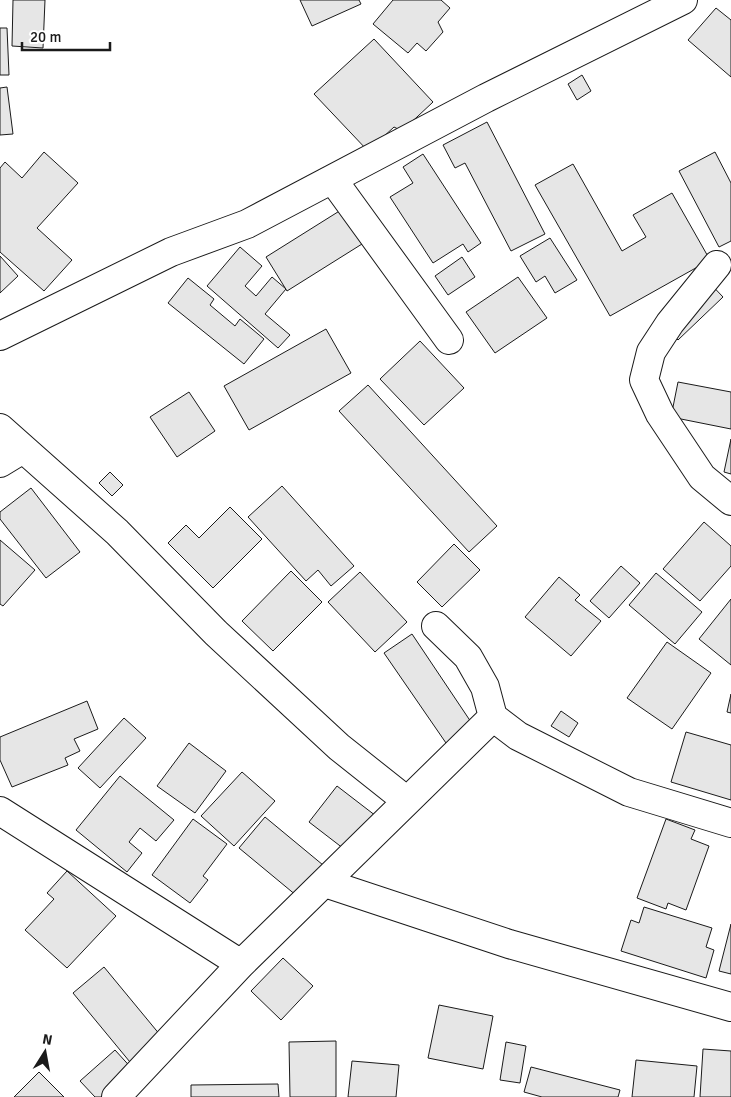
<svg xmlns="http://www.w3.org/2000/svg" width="731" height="1097" viewBox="0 0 731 1097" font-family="Signika,sans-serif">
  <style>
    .building { fill: #e6e6e6; stroke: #1a1a1a }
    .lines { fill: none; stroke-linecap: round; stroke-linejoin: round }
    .minor-casing { stroke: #1a1a1a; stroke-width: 30 }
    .minor { stroke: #fff; stroke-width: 28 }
  </style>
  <rect width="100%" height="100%" fill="#fff"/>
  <path class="building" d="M 13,0 L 45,0 L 43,48 L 12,46 Z
    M 300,0 L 359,0 L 361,4 L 312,26 Z
    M 393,0 L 441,0 L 450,8 L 438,22 L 443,32 L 426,51 L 417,43 L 408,53 L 373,24 Z
    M 716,8 L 731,20 L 731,77 L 688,40 Z
    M 0,28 L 7,28 L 9,75 L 0,75 Z
    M 374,39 L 433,102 L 402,131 L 394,127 L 368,151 L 314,94 Z
    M 582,75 L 591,91 L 577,100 L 568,84 Z
    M 7,87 L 13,134 L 0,135 L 0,88 Z
    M 487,122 L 545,234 L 511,251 L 465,163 L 455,168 L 443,145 Z
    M 44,152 L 78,183 L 37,228 L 72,260 L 44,291 L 0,252 L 0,168 L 5,162 L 22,178 Z
    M 715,152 L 731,183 L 731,241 L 719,247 L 679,171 Z
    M 423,154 L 481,243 L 468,252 L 463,244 L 433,263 L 390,197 L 413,183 L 403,167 Z
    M 573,164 L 622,251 L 646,237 L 633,215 L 672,193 L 710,260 L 610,316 L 535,185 Z
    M 341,210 L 362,244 L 287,291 L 266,257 Z
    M 550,238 L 577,280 L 555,293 L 545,276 L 536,282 L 520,256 Z
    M 240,247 L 262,266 L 245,286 L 256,296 L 272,277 L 286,289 L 265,314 L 290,335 L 278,348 L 207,286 Z
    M 0,256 L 18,276 L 0,293 Z
    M 462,257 L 475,277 L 448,295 L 435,276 Z
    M 518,277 L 547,318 L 495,353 L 466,312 Z
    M 704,277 L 723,297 L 678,340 L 658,320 Z
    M 188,278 L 214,299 L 210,305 L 235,326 L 240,319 L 264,339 L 244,364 L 168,303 Z
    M 326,329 L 351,373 L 249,430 L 224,386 Z
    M 420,341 L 464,388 L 424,425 L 380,379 Z
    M 678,382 L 731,392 L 731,429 L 671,417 Z
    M 368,385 L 497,526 L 469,552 L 339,411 Z
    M 189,392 L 215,431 L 177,457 L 150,417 Z
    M 731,439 L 731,474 L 724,472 Z
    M 110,472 L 123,485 L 112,496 L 99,483 Z
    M 282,486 L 354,566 L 331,586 L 318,570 L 306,581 L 248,517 Z
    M 31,488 L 80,552 L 46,578 L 0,519 L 0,512 Z
    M 230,507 L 262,539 L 213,588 L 168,543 L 186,525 L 199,538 Z
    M 704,522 L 731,546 L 731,566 L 700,601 L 663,569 Z
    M 0,540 L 35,570 L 3,606 L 0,604 Z
    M 454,544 L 480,570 L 442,607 L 417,582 Z
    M 621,566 L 640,583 L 609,618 L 590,601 Z
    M 291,571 L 322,602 L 273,651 L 242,621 Z
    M 360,572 L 407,622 L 375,652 L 328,602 Z
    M 656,573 L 702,612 L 675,644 L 629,605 Z
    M 559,577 L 580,595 L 575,600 L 601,621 L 571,656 L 525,617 Z
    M 731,599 L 731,665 L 699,639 Z
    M 412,634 L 473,725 L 446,743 L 384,653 Z
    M 667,642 L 711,673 L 672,729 L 627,698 Z
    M 731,694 L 731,713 L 727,712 Z
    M 87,701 L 98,729 L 74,739 L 80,751 L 65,758 L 68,765 L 12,787 L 0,760 L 0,737 Z
    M 561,711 L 578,723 L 569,737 L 551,726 Z
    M 124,718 L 146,738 L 100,788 L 78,768 Z
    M 686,732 L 731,745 L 731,800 L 671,782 Z
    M 189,743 L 226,771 L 195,813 L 157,786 Z
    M 242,772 L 275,801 L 234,846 L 201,816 Z
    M 120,776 L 174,820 L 156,841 L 140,828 L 129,842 L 142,853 L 127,872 L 76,830 Z
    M 337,786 L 376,816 L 348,852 L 309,822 Z
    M 265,817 L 323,865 L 297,896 L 239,848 Z
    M 193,819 L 227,844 L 203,876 L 208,880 L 190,903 L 152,875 Z
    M 666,819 L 695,830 L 691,839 L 709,846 L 686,910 L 668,903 L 666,909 L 637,898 Z
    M 67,871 L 116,916 L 67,968 L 25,930 L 54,899 L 47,893 Z
    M 644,907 L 712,928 L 706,947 L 714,950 L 706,978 L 621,951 L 631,920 L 639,923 Z
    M 731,924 L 731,974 L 719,971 Z
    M 283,958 L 313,986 L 281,1020 L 251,991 Z
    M 104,967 L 175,1053 L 144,1079 L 73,993 Z
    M 439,1005 L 493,1016 L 483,1069 L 428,1058 Z
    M 336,1041 L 336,1097 L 290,1097 L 289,1042 Z
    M 506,1042 L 526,1046 L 520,1083 L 500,1080 Z
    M 703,1049 L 731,1051 L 731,1097 L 700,1097 Z
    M 115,1050 L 135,1072 L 106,1097 L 95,1097 L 80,1081 Z
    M 636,1060 L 697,1066 L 694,1097 L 632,1097 Z
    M 352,1061 L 399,1065 L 396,1097 L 348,1097 Z
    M 531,1067 L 620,1090 L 618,1097 L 542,1097 L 524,1092 Z
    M 39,1072 L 64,1097 L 14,1097 Z
    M 278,1084 L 279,1097 L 191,1097 L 191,1085 Z"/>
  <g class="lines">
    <defs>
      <path id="minor" d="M 333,180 L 449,340
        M 717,265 L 670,323 L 651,352 L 644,380 L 660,414 L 702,477 L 731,501
        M 0,336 L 171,252 L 247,224 L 486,98 L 683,0
        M 0,428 L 117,532 L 216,633 L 339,747 L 407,801
        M 0,463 L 23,449
        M 436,626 L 468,657 L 485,687 L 493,717 L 518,736 L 629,792 L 731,823
        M 0,811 L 241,964
        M 325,883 L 509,944 L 731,1007
        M 116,1097 L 241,964 L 493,717"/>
    </defs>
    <use href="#minor" class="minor-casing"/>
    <use href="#minor" class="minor"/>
  </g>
  <g transform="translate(45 1052) rotate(11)" stroke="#ffffff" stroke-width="4" paint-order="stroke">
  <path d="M0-4L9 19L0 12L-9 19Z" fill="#1a1a1a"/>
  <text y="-8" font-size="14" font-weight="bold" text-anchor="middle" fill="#1a1a1a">N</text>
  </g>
  <path d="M22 42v8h88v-8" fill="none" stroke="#1a1a1a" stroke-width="2.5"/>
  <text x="30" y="42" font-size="15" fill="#1a1a1a" stroke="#ffffff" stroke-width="4" paint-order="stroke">20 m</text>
</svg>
